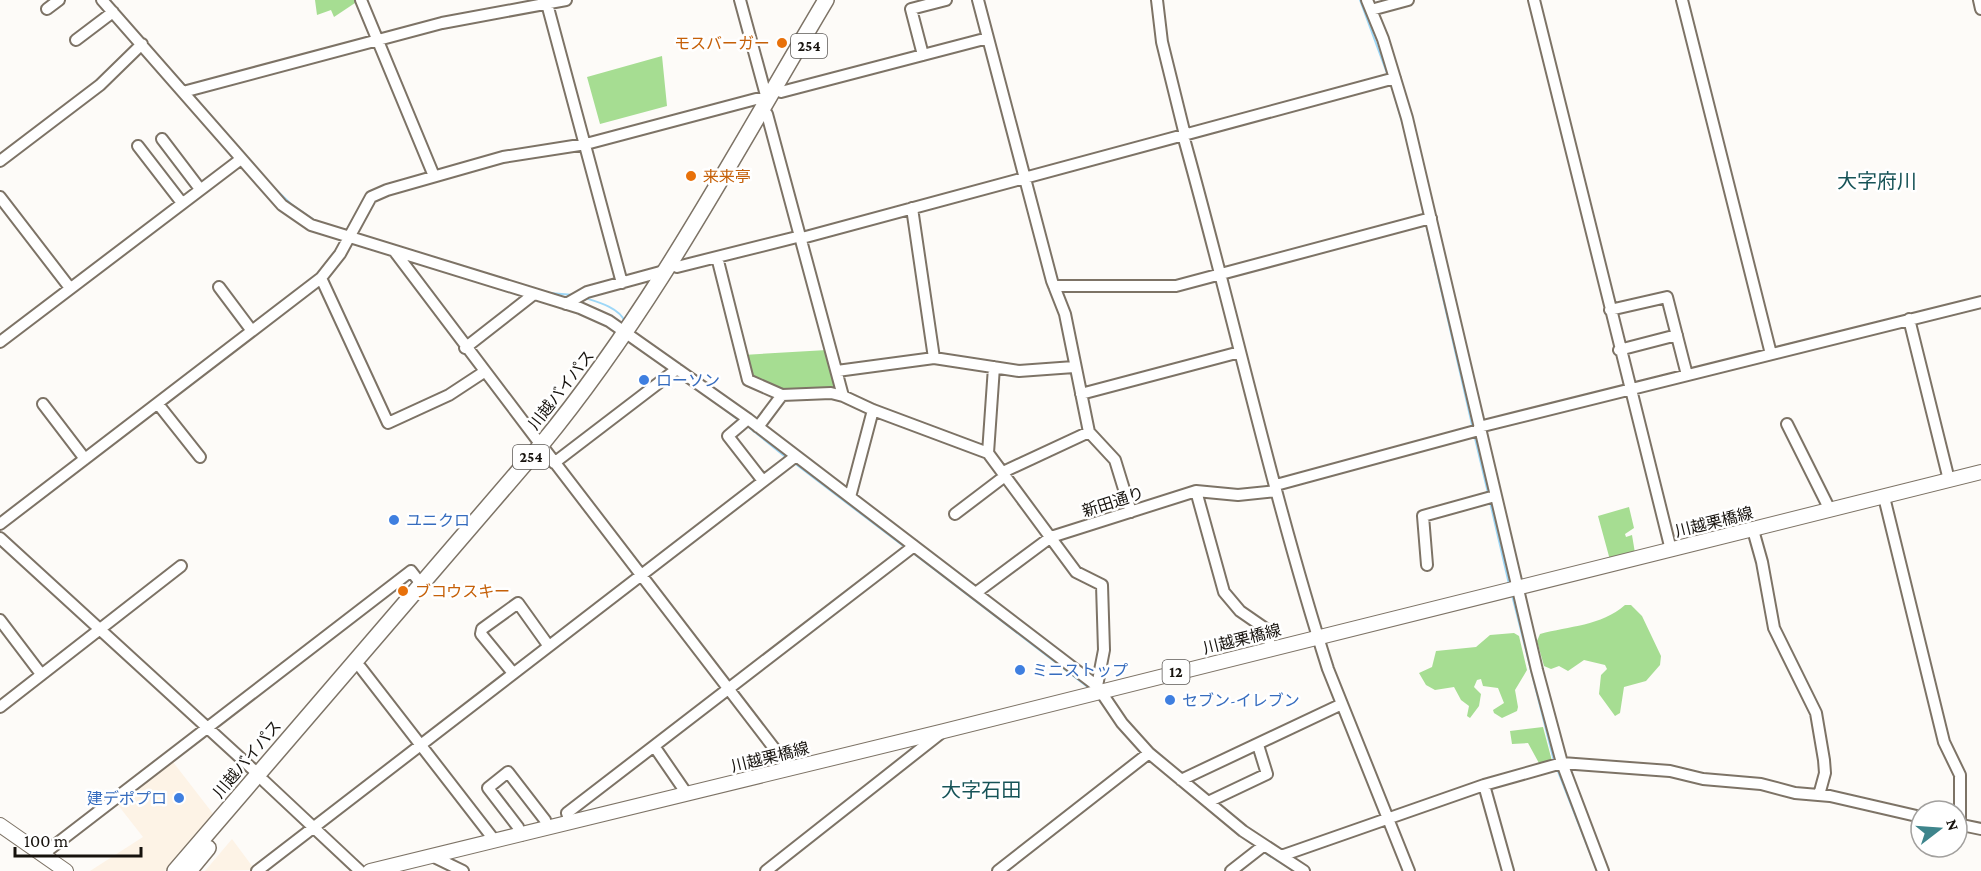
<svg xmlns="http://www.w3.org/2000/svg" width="1981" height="871" viewBox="0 0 1981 871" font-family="'Crimson Pro','Noto Sans JP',serif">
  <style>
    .built { fill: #fdf3e6 }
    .green { fill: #a6dd92 }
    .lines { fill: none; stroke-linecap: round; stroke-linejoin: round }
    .stream { stroke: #9dd7f7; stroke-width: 2 }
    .minor-casing { stroke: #7d7366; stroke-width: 14 }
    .major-casing { stroke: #7d7366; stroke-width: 16 }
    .highway-casing { stroke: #7d7366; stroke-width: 18 }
    .minor { stroke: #fff; stroke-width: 10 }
    .major { stroke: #fff; stroke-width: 14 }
    .highway { stroke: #fff; stroke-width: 15 }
    .food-dot { fill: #e8710a; stroke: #fff; stroke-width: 2 }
    .shop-dot { fill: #3f7fe0; stroke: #fff; stroke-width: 2 }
    .labels { text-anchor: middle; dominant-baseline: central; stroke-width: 5; stroke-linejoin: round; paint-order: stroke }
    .shield { fill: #fff; stroke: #5c5956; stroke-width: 1.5 }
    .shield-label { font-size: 15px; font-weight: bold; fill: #16120d }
    .food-label { font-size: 16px; fill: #c56008; stroke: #fff; text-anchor: start }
    .shop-label { font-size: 16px; fill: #366cbe; stroke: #fff; text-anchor: start }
    .street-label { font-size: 16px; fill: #16120d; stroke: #fff }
    .quarter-label { font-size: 20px; fill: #165357; stroke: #fff }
  </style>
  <rect width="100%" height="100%" fill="#fdfbf8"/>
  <path class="built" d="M 173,762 L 214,815 L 165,871 L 90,871 L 143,837 L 118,805 Z
    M 232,839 L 255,870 L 205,871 Z"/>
  <path class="green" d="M 315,0 L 357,0 L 358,1 L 334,17 L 331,10 L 317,15 Z
    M 662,56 L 667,106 L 600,124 L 587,77 Z
    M 827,350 L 838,389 L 782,392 L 749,379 L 743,355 Z
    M 1629,507 L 1634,528 L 1625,534 L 1626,537 L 1632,535 L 1635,553 L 1610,560 L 1598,516 Z
    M 1625,605 L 1631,605 L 1642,616 L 1661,656 L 1660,665 L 1646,681 L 1624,687 L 1620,713 L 1615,716 L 1599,694 L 1601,675 L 1607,669 L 1605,665 L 1584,660 L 1568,671 L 1559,666 L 1551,669 L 1544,666 L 1537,641 L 1540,634 C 1569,626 1601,626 1625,605 Z
    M 1514,633 L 1519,636 L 1527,670 L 1515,690 L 1518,707 L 1517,711 L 1502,718 L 1494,713 L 1493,710 L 1504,703 L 1498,688 L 1483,686 L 1481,679 L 1477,680 L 1474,687 L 1481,694 L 1479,706 L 1470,718 L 1467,716 L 1469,706 L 1461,700 L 1454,687 L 1435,690 L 1426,685 L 1419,673 L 1432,667 L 1436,651 L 1476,647 L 1490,635 Z
    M 1543,727 L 1552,761 L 1540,765 L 1528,743 L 1512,744 L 1510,731 Z"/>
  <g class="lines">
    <path class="stream" d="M 1360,0 L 1388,76
      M 158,56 L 186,87
      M 1391,84 L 1407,139
      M 192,94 L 267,180
      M 1415,174 L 1424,215
      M 271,185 L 291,204 L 317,222
      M 1426,224 L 1473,429
      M 524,285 L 549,293 L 574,295
      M 585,298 C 598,302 620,308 625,322
      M 724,409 L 741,422
      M 746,425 L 788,459
      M 1474,434 L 1488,493
      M 793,462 L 906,548
      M 1490,502 L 1509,584
      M 913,553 L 1089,688
      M 1512,595 L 1554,761
      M 1557,769 L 1597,871
      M 1262,851 L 1294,871"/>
    <defs>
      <path id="minor" d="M 102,0 L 282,205 L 311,225 L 580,308 L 609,321 L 748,419 L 1097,686 L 1122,723 L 1149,753 L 1243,831 L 1304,871
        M 361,0 L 434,176
        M 546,0 L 622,283
        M 978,0 L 1052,281 L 1065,314 L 1089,432 L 1115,460 L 1131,512
        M 1157,0 L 1162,42 L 1185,135
        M 1367,0 L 1383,39 L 1407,118 L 1537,670 L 1562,763 L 1603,871
        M 1534,0 L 1671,550
        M 1682,0 L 1771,354
        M 1979,0 L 1981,9
        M 47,9 L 59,0
        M 1371,10 L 1408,0
        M 76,40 L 113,12
        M 923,55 L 911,9 L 946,0
        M 183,92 L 442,23 L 566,0
        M 781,92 L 988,38
        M 767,114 L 843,396
        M 1183,135 C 1233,313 1272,494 1328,669 L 1409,871
        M 162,139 L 200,189
        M 138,146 L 182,203
        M 0,161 L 100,85 L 142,44
        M 0,197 L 70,288
        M 912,208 L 934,358
        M 802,238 L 1395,78
        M 395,252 L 541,445
        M 717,257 L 748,380 L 782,395 L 831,393 L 843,396 L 873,410 L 988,453 L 1076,572 L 1102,585 L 1104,650 L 1097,686
        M 677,267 L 801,236
        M 321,278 L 388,423 L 449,395 L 484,372
        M 1054,286 L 1176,286 L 1431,218
        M 219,287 L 252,331
        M 566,304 L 587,292 L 664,271
        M 1610,310 L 1667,297 L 1687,375
        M 1909,319 L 1949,480
        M 0,342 L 241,159
        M 465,348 L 534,294
        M 1619,350 L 1677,335
        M 837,371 L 934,358 L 1019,371 L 1074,367
        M 1081,394 L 1240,352
        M 43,404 L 85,459
        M 158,404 L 200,457
        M 748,419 L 728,436 L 763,481
        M 1787,424 L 1830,510
        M 758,427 L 782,395
        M 1479,427 L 1981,302
        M 546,451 L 790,769
        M 988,453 L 994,367
        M 554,463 L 677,369
        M 1003,472 L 1089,432
        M 1276,485 L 1479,430
        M 1196,491 L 1224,592 L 1240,611 L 1266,629 L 1271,648
        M 850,497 L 873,410
        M 1884,497 L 1944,742 L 1960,775 L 1960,824
        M 955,514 L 1005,476
        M 0,524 L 321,278 L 340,254 L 371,197 L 387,190 L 503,157 L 586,144 L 756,99 L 767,99 L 740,0
        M 1753,530 L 1762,562 L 1774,628 L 1816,713 L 1824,760 L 1825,773 L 1819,795
        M 0,538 L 258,774
        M 1427,565 L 1423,516 L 1495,496
        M 977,592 L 1051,537 L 1196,491 L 1238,495 L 1276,491
        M 0,620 L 41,674
        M 361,668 L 495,841
        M 513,673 L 481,634 L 482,629 L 518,603 L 548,645
        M 0,707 L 181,566
        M 654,746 L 687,794
        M 1181,780 L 1342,704
        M 264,781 L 360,871
        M 1484,785 L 1508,871
        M 1208,802 L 1267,774 L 1258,745
        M 570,822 L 567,813 L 914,546
        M 1957,824 L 1981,829
        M 521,835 L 518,827 L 488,788 L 508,772 L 545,820 L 548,828
        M 42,855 L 411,571 L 421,584
        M 432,856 L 463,871
        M 1281,856 L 1484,785 L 1562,763 L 1670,771 L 1703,779 L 1761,784 L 1795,793 L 1830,796 L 1921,817
        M 257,871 L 796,456
        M 766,871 L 941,733
        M 998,871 L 1149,753
        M 1231,871 L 1263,846"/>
      <path id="major" d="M 0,825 L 66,871
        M 370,871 L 944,731 L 1981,472"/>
      <path id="highway" d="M 175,871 L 541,445 C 653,309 736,151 826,0
        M 189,871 L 208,848"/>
    </defs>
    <use href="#minor" class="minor-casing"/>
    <use href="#major" class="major-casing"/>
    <use href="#highway" class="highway-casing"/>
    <use href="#minor" class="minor"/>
    <use href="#major" class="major"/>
    <use href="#highway" class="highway"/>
  </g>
  <g class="food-dot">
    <circle cx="782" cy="43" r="6"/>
    <circle cx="691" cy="176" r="6"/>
    <circle cx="403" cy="591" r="6"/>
  </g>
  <g class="shop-dot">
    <circle cx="644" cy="380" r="6"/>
    <circle cx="394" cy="520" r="6"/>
    <circle cx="1020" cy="670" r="6"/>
    <circle cx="1170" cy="700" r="6"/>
    <circle cx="179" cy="798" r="6"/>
  </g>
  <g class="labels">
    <g class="shield">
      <rect x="791" y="34" width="36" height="24" rx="4.5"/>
      <rect x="513" y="445" width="36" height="24" rx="4.5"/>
      <rect x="1162.5" y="660" width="27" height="24" rx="4.5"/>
    </g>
    <g class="shield-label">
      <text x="809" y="46">254</text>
      <text x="531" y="457">254</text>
      <text x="1176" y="672">12</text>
    </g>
    <g class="food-label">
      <text x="770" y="43" text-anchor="end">モスバーガー</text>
      <text x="703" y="176">来来亭</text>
      <text x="415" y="591">ブコウスキー</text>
    </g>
    <g class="shop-label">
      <text x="656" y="380">ローソン</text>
      <text x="406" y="520">ユニクロ</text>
      <text x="1032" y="670">ミニストップ</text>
      <text x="1182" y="700">セブン-イレブン</text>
      <text x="167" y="798" text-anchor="end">建デポプロ</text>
    </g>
    <g class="street-label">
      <text transform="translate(561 390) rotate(-52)">川越バイパス</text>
      <text transform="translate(1113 502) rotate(-18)">新田通り</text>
      <text transform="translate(1714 522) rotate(-14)">川越栗橋線</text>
      <text transform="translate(1242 639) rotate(-14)">川越栗橋線</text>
      <text transform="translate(770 757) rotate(-14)">川越栗橋線</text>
      <text transform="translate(247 759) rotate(-50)">川越バイパス</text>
    </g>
    <g class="quarter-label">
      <text x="1877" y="181">大字府川</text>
      <text x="981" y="790">大字石田</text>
    </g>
  </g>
  <g transform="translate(1939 829) rotate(73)"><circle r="28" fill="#ffffff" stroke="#a2a09e" stroke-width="1.5"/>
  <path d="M0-4.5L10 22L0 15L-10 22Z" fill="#3e858c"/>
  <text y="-9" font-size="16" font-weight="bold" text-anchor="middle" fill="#16120d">N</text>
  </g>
  <path d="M15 847v9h126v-9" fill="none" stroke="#16120d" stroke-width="3"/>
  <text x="24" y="847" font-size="18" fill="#16120d" stroke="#ffffff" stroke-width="4.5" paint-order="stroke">100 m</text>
</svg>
